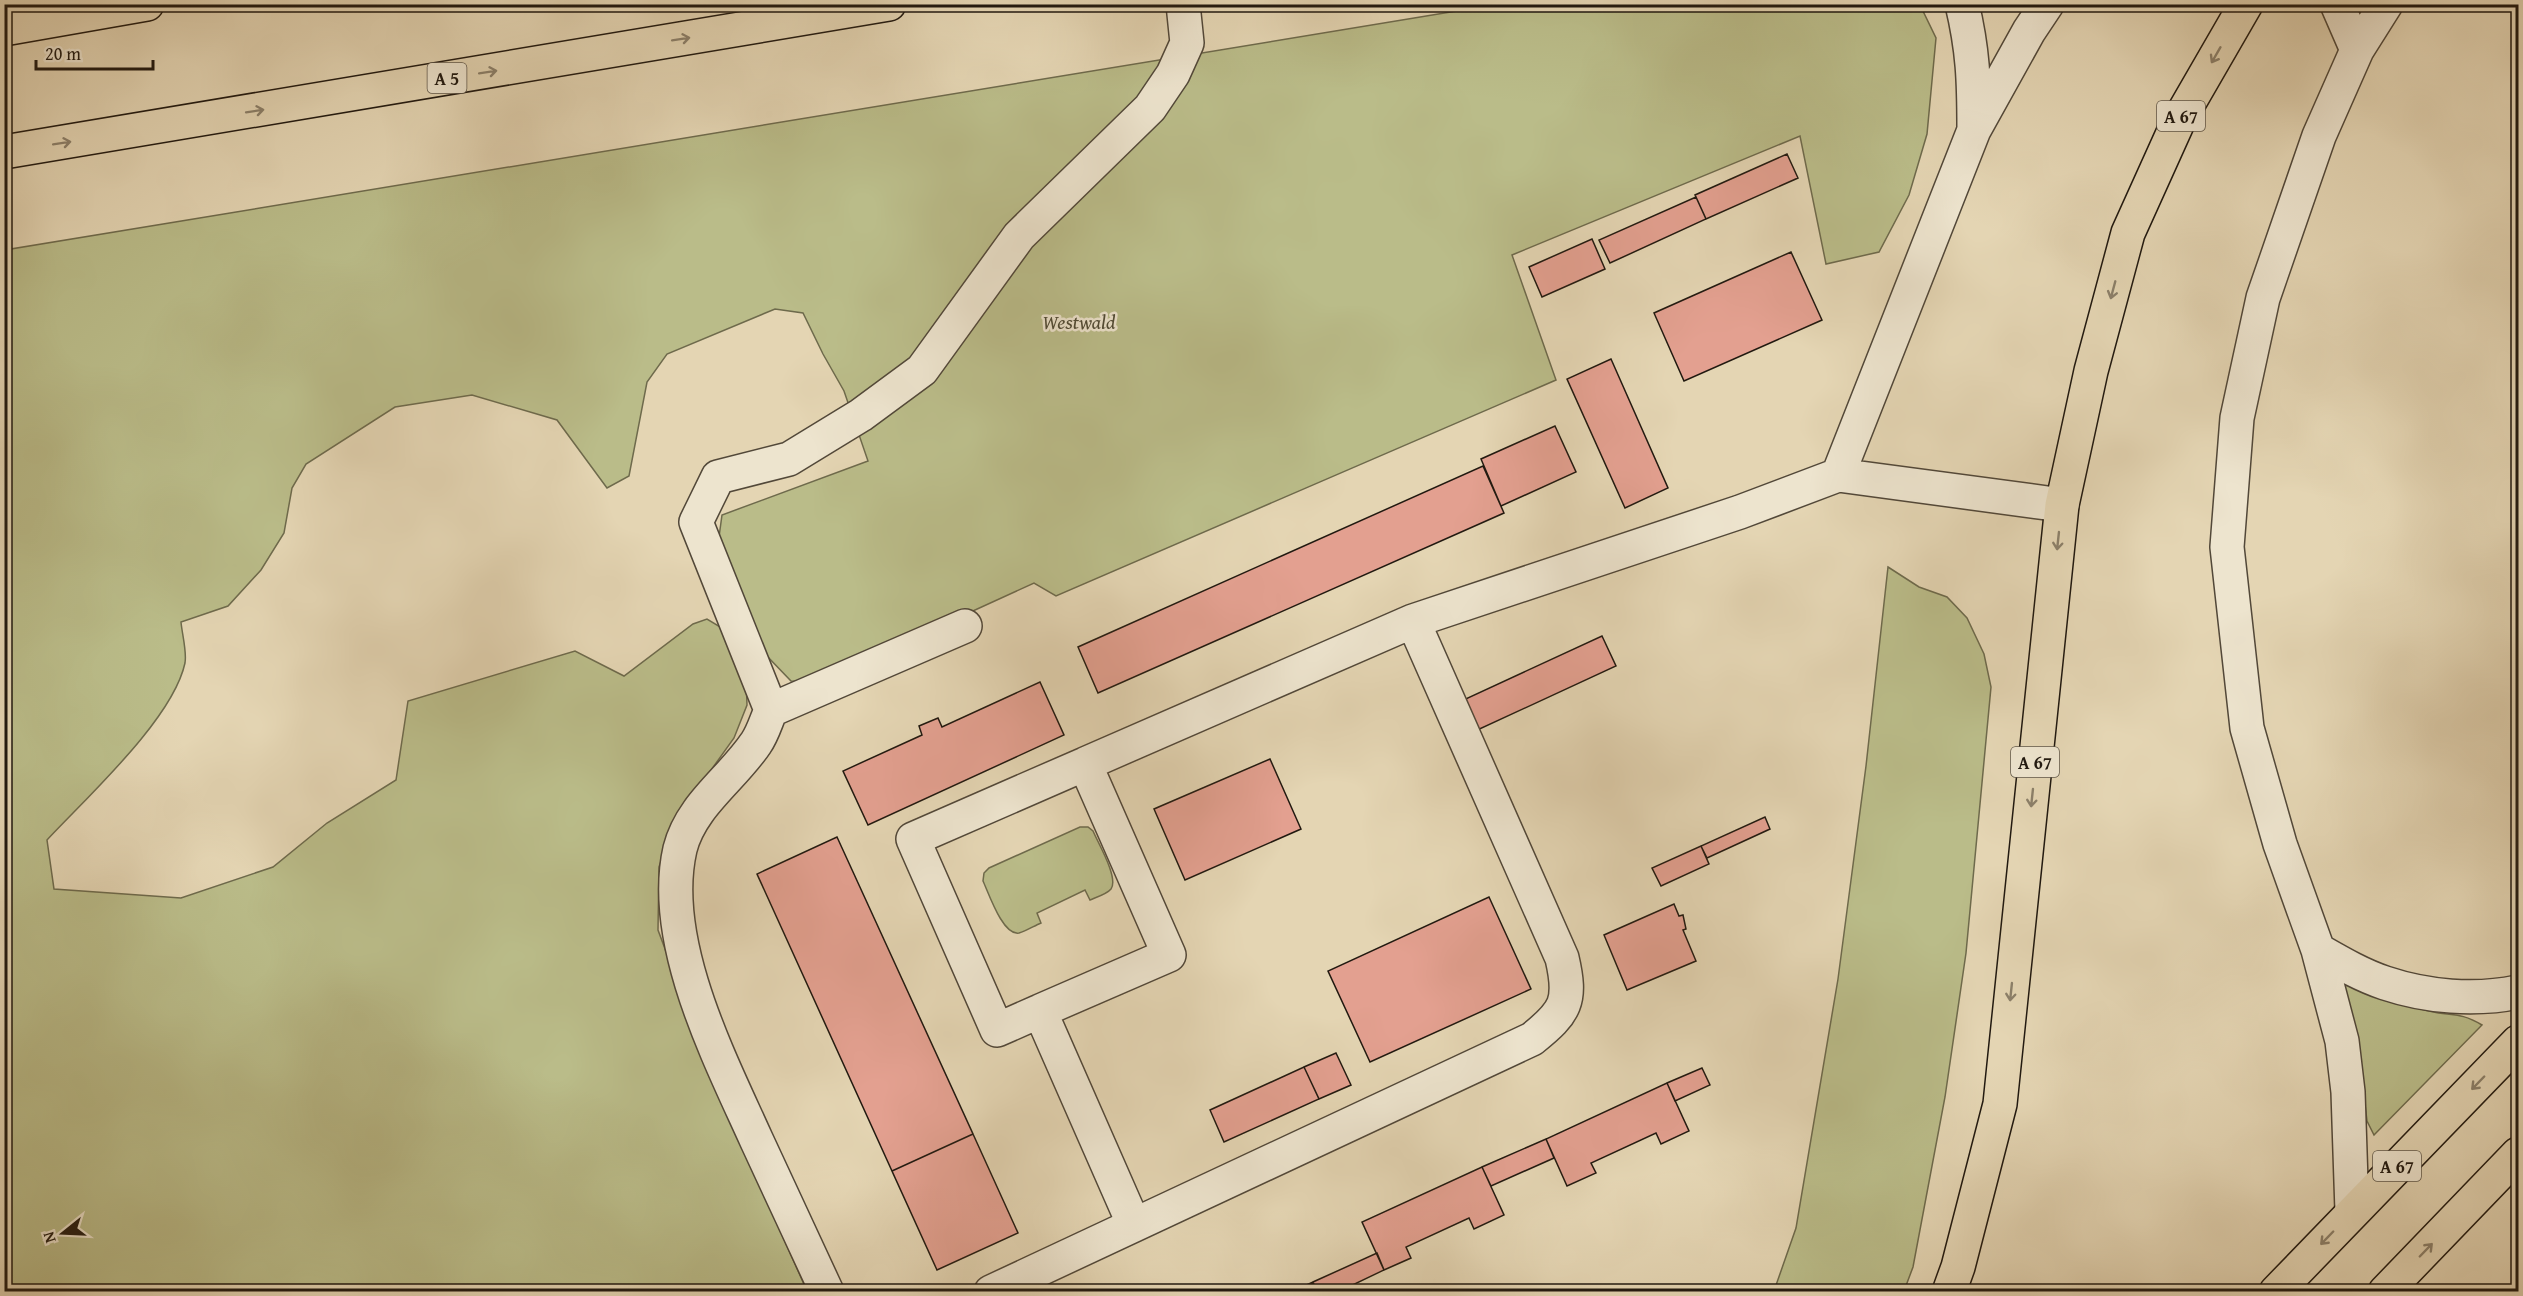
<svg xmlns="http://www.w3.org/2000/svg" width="2523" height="1296" viewBox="0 0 2523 1296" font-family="'Gentium Book Plus',serif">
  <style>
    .green { fill: #babc89; stroke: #6e6a4c; stroke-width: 1.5 }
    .building { fill: #e3a090; stroke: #211910; stroke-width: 1.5 }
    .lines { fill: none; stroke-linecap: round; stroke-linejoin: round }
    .minor-casing { stroke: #524839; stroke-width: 36 }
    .highway-casing { stroke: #211910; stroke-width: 36 }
    .minor { stroke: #ede4ce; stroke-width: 33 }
    .highway { stroke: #e4d5b3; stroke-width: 33 }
    .oneway { stroke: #8c806a }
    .labels { text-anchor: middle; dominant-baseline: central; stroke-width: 5; stroke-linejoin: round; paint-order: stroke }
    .shield { fill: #ede4ce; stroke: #5e5649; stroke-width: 1.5 }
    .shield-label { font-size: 18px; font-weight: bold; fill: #211910 }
    .park-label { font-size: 20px; font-style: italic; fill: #4f4a34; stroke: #ede4ce }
  </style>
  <rect width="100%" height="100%" fill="#e4d5b3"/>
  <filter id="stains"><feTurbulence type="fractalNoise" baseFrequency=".00333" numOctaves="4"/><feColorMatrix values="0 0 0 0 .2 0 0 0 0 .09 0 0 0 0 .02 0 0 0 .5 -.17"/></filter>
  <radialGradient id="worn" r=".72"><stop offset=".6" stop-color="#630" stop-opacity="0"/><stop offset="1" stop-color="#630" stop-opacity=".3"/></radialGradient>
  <path class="green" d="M 1493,5 L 1920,5 L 1936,38 L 1927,134 L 1909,195 L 1879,252 L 1826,264 L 1800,136 L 1512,255 L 1556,380 L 1056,596 L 1034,583 L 894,647 L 809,682 L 791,681 L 766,655 L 719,537 L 722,515 L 868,461 L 844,391 L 823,354 L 803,313 L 775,309 L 667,354 L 647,382 L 629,476 L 607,488 L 557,420 L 472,395 L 395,407 L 306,464 L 292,488 L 284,533 L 261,570 L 228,606 L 181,622 C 182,634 187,651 185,663 C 173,719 87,797 47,840 L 54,889 L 181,898 L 273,867 L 327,823 L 396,780 L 408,701 L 575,651 L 624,676 L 693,624 L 707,619 L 722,628 L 746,676 L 747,705 L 734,738 L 676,819 L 659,867 L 658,930 L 719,1093 L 807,1291 L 5,1292 L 5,250 Z
    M 1888,567 L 1919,587 L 1947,597 L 1967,618 L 1984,654 L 1991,687 L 1966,953 L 1945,1097 L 1913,1267 L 1904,1291 L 1774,1291 L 1796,1228 L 1838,979 L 1866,766 Z
    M 1080,827 L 1088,827 L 1093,831 C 1098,843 1119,878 1111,889 C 1107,894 1097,897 1090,900 L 1085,890 L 1037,913 L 1041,923 C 1034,926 1026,931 1019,933 C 1003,936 989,894 983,881 L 984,873 L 989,868 Z
    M 2349,981 C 2375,992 2401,1005 2429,1011 C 2453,1017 2458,1011 2482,1025 L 2374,1135 L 2367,1121 L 2361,1071 L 2342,987 Z"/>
  <path class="building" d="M 1787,154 L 1798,178 L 1706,219 L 1695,195 Z
    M 1696,197 L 1706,219 L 1610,263 L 1599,240 Z
    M 1592,239 L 1605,269 L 1542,297 L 1529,267 Z
    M 1791,252 L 1822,320 L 1684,381 L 1654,313 Z
    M 1611,359 L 1668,488 L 1625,508 L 1567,379 Z
    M 1555,426 L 1576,472 L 1501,506 L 1481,459 Z
    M 1483,466 L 1504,513 L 1098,693 L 1078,647 Z
    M 1602,636 L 1616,666 L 1473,732 L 1459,702 Z
    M 1040,682 L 1064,735 L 868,825 L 843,771 L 922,735 L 919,726 L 938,718 L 942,727 Z
    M 1270,759 L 1301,829 L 1185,880 L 1154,809 Z
    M 1765,817 L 1770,829 L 1707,858 L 1701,846 Z
    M 837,837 L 973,1134 L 892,1171 L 757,874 Z
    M 1701,846 L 1709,864 L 1661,886 L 1652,868 Z
    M 1489,897 L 1531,989 L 1370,1062 L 1328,971 Z
    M 1674,904 L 1679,916 L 1683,915 L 1686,929 L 1683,930 L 1696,961 L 1627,990 L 1604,935 Z
    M 1336,1053 L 1351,1085 L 1319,1099 L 1304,1067 Z
    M 1304,1067 L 1319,1099 L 1224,1142 L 1210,1110 Z
    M 1702,1068 L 1710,1085 L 1675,1101 L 1667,1083 Z
    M 1667,1083 L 1689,1131 L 1661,1144 L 1656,1133 L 1591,1163 L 1596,1173 L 1567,1186 L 1546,1139 Z
    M 973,1134 L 1018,1233 L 937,1270 L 892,1171 Z
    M 1546,1139 L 1554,1158 L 1491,1186 L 1482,1167 Z
    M 1482,1167 L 1504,1215 L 1474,1229 L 1469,1218 L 1406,1247 L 1411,1258 L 1384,1270 L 1362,1222 Z
    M 1377,1253 L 1384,1270 L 1338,1292 L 1317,1292 L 1313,1282 Z
    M 1313,1282 L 1317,1292 L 1291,1292 Z"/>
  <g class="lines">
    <defs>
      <path id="minor" d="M 1962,4 C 1973,50 1974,81 1974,128
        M 2337,4 L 2357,50
        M 1838,475 L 1974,130 L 2029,31 L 2047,4
        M 771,710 L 965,626
        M 2318,950 C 2339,962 2361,975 2385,983 C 2427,997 2475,1001 2518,992
        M 1040,1011 L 997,1030 L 913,839 L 1085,764
        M 2352,1212 L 2348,1092 L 2342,1041 L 2318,950 L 2280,844 L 2247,728 L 2227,547 L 2237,418 L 2263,298 L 2319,136 L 2357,50 L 2386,4
        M 1134,1225 L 1040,1011 L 1169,955 L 1085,764 L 1413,621 L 1740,512 L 1838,475 L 2062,505
        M 827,1292 C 803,1241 780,1190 756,1139 C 719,1057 659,941 680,849 C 691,805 732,779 756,743 C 763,733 766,721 771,710 L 696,522 L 718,477 L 789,459 L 861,415 L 922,370 L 1019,236 L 1150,108 L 1173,74 L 1187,43 L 1183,4
        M 991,1292 L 1532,1039 C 1566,1012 1572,1001 1562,958 L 1413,621"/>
      <path id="highway" d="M 4,29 L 147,4
        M 4,152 L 889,4
        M 1949,1292 L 1958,1267 L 2000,1104 L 2062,505 L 2091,371 L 2128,233 L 2179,120 L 2246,4
        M 2276,1292 L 2518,1042
        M 2385,1292 L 2518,1154"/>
    </defs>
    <use href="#minor" class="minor-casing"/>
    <use href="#highway" class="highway-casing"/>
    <use href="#minor" class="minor"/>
    <use href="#highway" class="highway"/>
  </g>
  <defs><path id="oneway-shaft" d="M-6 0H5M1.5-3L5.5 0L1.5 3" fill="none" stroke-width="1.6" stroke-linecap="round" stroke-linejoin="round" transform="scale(1.5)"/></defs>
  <g class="oneway">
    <use href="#oneway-shaft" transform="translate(681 39) rotate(-9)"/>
    <use href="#oneway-shaft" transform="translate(2216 55) rotate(120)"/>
    <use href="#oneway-shaft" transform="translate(488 72) rotate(-9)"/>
    <use href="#oneway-shaft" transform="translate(255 111) rotate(-9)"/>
    <use href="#oneway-shaft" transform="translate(62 143) rotate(-9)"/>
    <use href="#oneway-shaft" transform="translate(2113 290) rotate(105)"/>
    <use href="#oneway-shaft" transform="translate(2058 541) rotate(96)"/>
    <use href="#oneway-shaft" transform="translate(2032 798) rotate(96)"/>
    <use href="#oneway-shaft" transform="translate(2011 992) rotate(96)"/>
    <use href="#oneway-shaft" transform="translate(2478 1083) rotate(134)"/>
    <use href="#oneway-shaft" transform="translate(2327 1238) rotate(134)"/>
    <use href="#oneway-shaft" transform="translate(2426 1250) rotate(-46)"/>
  </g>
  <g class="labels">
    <g class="shield">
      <rect x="427.5" y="63" width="39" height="30" rx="4.5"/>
      <rect x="2157" y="101" width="48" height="30" rx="4.5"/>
      <rect x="2011" y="747" width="48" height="30" rx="4.5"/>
      <rect x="2373" y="1151" width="48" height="30" rx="4.5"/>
    </g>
    <g class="shield-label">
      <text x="447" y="78">A 5</text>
      <text x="2181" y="116">A 67</text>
      <text x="2035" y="762">A 67</text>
      <text x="2397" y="1166">A 67</text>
    </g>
    <g class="park-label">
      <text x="1079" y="321">Westwald</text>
    </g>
  </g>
  <rect width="2523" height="1296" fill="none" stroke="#e4d5b3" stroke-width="24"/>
  <rect x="6" y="6" width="2511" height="1284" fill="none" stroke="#211910" stroke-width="3"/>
  <rect x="12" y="12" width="2499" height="1272" fill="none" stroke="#211910" stroke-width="1.5"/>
  <g transform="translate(63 1233) rotate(252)" stroke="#ede4ce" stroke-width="4.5" paint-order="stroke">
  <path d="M0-4.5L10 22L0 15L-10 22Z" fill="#211910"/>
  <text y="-9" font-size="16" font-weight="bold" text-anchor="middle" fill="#211910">N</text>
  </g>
  <path d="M36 60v9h117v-9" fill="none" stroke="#211910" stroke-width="3"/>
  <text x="45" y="60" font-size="18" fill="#211910" stroke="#ede4ce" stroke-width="4.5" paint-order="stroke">20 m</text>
  <rect width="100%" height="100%" filter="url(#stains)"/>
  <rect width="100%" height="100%" fill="url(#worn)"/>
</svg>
